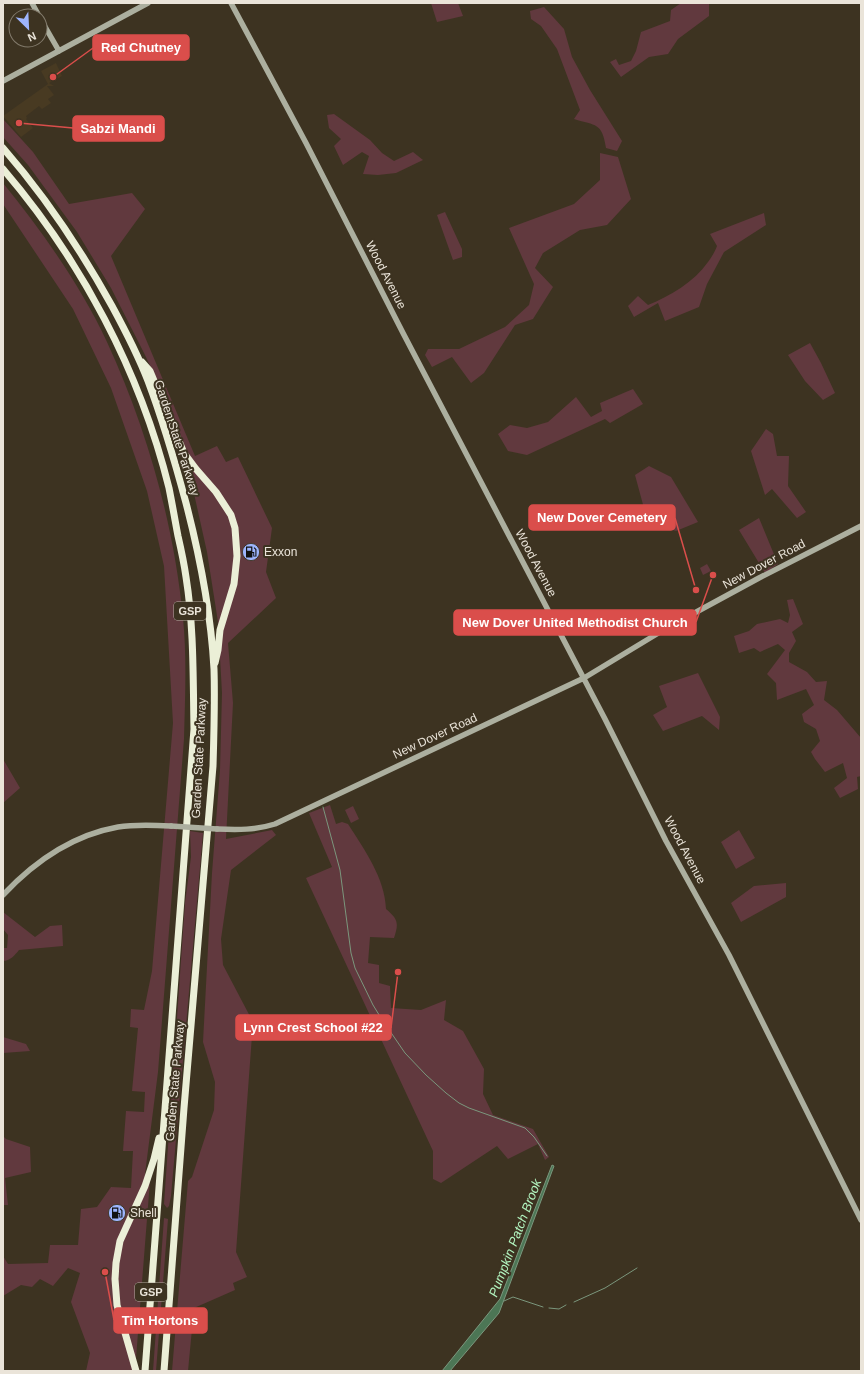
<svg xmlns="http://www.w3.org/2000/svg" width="864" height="1374" viewBox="0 0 864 1374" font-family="Arial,sans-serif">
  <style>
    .built { fill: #483a22 }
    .green { fill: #61393e }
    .water { fill: #4c7655; stroke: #7b977d }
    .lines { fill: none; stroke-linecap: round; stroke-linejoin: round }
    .stream { stroke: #7b977d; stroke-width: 1 }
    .secondary { stroke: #acaf9f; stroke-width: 5.5 }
    .highway { stroke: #ebefd7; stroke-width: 7 }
    .secondary-bridge { stroke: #acaf9f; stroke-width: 5.5 }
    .labels { text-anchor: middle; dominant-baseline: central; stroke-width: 4; stroke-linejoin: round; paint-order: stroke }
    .shield { fill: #3d3321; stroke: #b6afa2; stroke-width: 1 }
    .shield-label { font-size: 11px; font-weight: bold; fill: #eae4d9 }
    .street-label { font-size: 12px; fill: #eae4d9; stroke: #3d3321 }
    .poi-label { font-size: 12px; fill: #eae4d9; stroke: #3d3321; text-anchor: start }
    .water-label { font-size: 13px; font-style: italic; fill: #b3f6c0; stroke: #3d3321 }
    .leader { fill: none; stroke: #da4e4b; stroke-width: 1.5 }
    .callout-dot { fill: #da4e4b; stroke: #3d3321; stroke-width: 1.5 }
    .callout { fill: #da4e4b; stroke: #da4e4b; stroke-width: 1.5 }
    .callout-label { font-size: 13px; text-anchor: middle; font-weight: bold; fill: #fff }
  </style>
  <rect width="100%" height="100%" fill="#3d3321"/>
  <path class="built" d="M 56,63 L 62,76 L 49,83 L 54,86 L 47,86 L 54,95 L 48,99 L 51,103 L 42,109 L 39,106 L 26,116 L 27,118 L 26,119 L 33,128 L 21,137 L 3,116 L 48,84 L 41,71 Z"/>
  <path class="green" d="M 431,3 L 458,3 L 463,16 L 437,22 Z
    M 681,3 L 709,3 L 709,16 L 678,39 L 668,54 L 649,57 L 621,77 L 610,62 L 616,59 L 619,65 L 631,61 L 636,51 L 641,32 L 670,21 L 671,10 Z
    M 544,7 L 564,29 L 572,57 L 590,90 L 622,141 L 617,151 L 606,148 C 602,122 596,126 574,119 L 580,110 L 557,49 L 541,26 L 531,19 L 530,11 Z
    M 334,114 L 370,140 L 382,153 L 394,161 L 413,152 L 423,160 L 396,173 L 378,175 L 363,174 L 369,156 L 362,152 L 343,165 L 334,146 L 341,139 L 329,128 L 327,115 Z
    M 3,119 L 33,152 L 69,204 L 132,193 L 145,209 L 111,256 L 195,456 L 217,446 L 226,462 L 238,457 L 272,528 L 266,572 L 276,598 L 228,643 L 233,703 L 226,839 L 272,830 L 276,835 L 231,870 L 221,939 L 223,965 L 253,1022 L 236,1252 L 247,1277 L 233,1283 L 235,1290 L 194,1308 L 188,1371 L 172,1371 L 188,1181 L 192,1177 L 214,1110 L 215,1082 L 203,1042 L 212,873 L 220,770 L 222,693 L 218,622 L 207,552 L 191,480 L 184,444 L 173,414 L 144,353 L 111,288 L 77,232 L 28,165 L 3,137 Z
    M 600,153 L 618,157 L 631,199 L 607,225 L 580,230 L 543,253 L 535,268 L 553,287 L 533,319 L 515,325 L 484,373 L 471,383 L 452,357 L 432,367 L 425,355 L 428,349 L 459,349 L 505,327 L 529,305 L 534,284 L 509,228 L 574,204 L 600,180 Z
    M 3,183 C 42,231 81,286 107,342 C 147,429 174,524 183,618 C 187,658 185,699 184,739 L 158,1072 L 145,1174 L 150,1181 L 135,1371 L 86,1371 L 90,1353 L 71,1302 L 80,1273 L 68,1268 L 53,1286 L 40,1279 L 32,1287 L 21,1285 L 3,1296 L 3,1256 L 8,1264 L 48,1263 L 50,1245 L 78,1245 L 81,1209 L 97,1207 L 111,1187 L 131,1188 L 133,1151 L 123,1151 L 126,1111 L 144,1112 L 145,1092 L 132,1091 L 138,1028 L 130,1027 L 131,1009 L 144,1010 L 152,971 L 173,723 L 164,566 L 147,491 L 111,388 L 73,309 L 3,204 Z
    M 445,212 L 462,249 L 462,257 L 453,260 L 437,215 Z
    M 764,213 L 766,225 L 724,252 L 707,284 L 699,307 L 665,321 L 658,303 L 634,317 L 628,306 L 638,296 L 648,305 C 670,296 694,282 708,262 C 712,257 715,251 717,246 L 710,234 Z
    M 810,343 L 821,363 L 835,393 L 823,400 L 805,381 L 788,355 Z
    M 633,389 L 643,404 L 610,423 L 605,419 L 527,455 L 508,451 L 498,434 L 510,425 L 527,428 L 548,422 L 576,397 L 591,417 L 602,411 L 600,403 Z
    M 766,429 L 773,434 L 777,456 L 789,456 L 788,486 L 806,512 L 797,518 L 772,489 L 765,495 L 751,451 Z
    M 649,466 L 671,477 L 698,522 L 676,531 L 648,523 L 635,475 Z
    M 759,518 L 778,564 L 765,573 L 739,530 Z
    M 707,564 L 711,571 L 703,575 L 700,568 Z
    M 793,599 L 803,624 L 792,632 L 796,641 L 789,653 L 789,662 L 807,672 L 816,682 L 827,681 L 824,700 L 837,710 L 861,738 L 861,776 L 857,777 L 858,789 L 840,798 L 834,788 L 847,778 L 843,763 L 825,772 L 815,759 L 811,752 L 820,741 L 816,729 L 804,722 L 802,714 L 814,705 L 806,689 L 777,700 L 776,683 L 767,674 L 785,650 L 778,644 L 760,652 L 754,648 L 739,653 L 734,636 L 749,631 L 757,624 L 780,619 L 788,623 L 790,615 L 787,600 Z
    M 698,673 L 720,717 L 719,730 L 702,716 L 663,731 L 653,715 L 667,707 L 659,686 Z
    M 3,759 L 20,788 L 3,803 Z
    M 330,805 L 336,824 L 342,822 L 348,824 C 364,849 385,878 386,909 C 398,919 399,923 394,938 L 370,937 L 368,963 L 379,965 L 379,983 L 390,986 L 391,1008 L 421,1010 L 446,1000 L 444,1020 L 463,1031 L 484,1069 L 483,1094 L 493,1115 L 533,1129 L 549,1157 L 545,1160 L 538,1144 L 508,1159 L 497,1146 L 441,1183 L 433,1179 L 433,1151 L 306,878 L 332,867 L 309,813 Z
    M 353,806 L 359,819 L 351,823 L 345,810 Z
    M 739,830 L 755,858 L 736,869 L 721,842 Z
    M 190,831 L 203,833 L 171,1196 L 169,1206 L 167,1208 L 164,1204 L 185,903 L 191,857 Z
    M 786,883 L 786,897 L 741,922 L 731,903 L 754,886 Z
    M 3,912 L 35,937 L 50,926 L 62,925 L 63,946 L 19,950 C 15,955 10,961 3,961 L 3,948 L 7,948 L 8,935 L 3,929 Z
    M 3,1037 L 26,1044 L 30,1051 L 3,1053 Z
    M 3,1136 L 6,1139 L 30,1147 L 31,1172 L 5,1178 L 8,1205 L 3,1205 Z
    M 164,1218 L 168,1219 L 156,1371 L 153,1371 Z"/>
  <path class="water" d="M 552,1165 L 554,1166 L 499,1313 L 450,1371 L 442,1371 L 500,1299 Z"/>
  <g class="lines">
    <path class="stream" d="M 323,807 L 340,870 L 351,953 L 355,968 L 373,1005 L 381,1018 L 405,1053 L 426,1075 L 446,1093 L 459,1103 L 469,1108 L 525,1128 L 534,1137 L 547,1156
      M 504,1301 L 513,1297 L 543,1307
      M 574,1302 L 605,1288 L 637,1268
      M 549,1308 L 559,1309 L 566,1305"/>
    <path class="secondary" d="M 32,3 L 39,16
      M 231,3 L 306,143 L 403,333 L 605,719 L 666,841 L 729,955 L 861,1220
      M 40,18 L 59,51
      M 3,81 L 148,3
      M 217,829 C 238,830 256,830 275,824 L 584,678 L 665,629 L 759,578 L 861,526
      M 3,895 C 34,862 73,835 118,827 C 136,824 153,825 171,826"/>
    <path class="highway" d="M 3,148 C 45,196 81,250 112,306 C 125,330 138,355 148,381 C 163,421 175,462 186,503 C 200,557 211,613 214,669 C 215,701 214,734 213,766 L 184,1108 L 164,1371
      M 3,169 C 81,260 140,371 169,488 C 172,503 175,520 178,536 C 181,549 184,563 186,577 C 194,627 193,679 194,729 L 145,1371
      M 142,362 L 150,371 L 184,453 L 196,469 L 216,492 L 231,515 L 235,528 L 237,556 L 234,584 L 220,630 L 218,650 L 215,663
      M 136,1371 L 117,1305 L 115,1279 L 116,1263 L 120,1241 L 145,1186 L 154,1159 L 159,1138"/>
    <path class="secondary-bridge" d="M 171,826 L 217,829"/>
  </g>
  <defs>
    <symbol id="fuel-disc" viewBox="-11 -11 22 22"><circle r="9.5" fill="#9db4fd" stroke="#3d3321"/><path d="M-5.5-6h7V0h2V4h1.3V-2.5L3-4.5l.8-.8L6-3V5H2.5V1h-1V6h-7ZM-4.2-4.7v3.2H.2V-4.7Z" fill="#111"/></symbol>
  </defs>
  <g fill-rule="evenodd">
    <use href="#fuel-disc" x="241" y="542" width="20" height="20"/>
    <use href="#fuel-disc" x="107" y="1203" width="20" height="20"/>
  </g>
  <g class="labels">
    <g class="shield">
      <rect x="174" y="602" width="32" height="18" rx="3"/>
      <rect x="135" y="1283" width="32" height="18" rx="3"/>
    </g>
    <g class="shield-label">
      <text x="190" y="611">GSP</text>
      <text x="151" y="1292">GSP</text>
    </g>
    <g class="street-label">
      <text transform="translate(386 275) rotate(63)">Wood Avenue</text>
      <text transform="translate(177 438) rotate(72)">Garden State Parkway</text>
      <text transform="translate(536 563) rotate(62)">Wood Avenue</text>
      <text transform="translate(764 564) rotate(-28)">New Dover Road</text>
      <text transform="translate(435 736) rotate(-25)">New Dover Road</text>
      <text transform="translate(199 758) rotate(-87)">Garden State Parkway</text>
      <text transform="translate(685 850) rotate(62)">Wood Avenue</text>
      <text transform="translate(175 1081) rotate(-85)">Garden State Parkway</text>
    </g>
    <g class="poi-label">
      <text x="264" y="552">Exxon</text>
      <text x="130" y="1213">Shell</text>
    </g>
    <g class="water-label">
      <text transform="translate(515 1238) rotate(-69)">Pumpkin Patch Brook</text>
    </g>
  </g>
  <path class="leader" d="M53 77L93 48M19 123L73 128M696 590L675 518M713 575L696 622M398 972L391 1028M105 1272L114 1320"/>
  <g class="callout-dot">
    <circle cx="53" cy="77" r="4"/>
    <circle cx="19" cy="123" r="4"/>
    <circle cx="696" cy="590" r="4"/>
    <circle cx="713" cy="575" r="4"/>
    <circle cx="398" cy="972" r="4"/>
    <circle cx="105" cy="1272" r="4"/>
  </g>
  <g class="callout">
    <rect x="93" y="35" width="96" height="25" rx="4"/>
    <rect x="73" y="116" width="91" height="25" rx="4"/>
    <rect x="529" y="505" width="146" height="25" rx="4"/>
    <rect x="454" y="610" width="242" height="25" rx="4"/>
    <rect x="236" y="1015" width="155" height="25" rx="4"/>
    <rect x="114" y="1308" width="93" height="25" rx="4"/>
  </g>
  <g class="callout-label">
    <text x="141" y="52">Red Chutney</text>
    <text x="118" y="133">Sabzi Mandi</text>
    <text x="602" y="522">New Dover Cemetery</text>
    <text x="575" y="627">New Dover United Methodist Church</text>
    <text x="313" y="1032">Lynn Crest School #22</text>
    <text x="160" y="1325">Tim Hortons</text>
  </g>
  <rect width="864" height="1374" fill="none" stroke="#eae4d9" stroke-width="8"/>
  <g transform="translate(28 28) rotate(156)"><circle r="19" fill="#3d3321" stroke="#827a6b"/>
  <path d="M0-3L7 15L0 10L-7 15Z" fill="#9db4fd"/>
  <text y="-6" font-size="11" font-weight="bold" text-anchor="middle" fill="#eae4d9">N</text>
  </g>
</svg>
